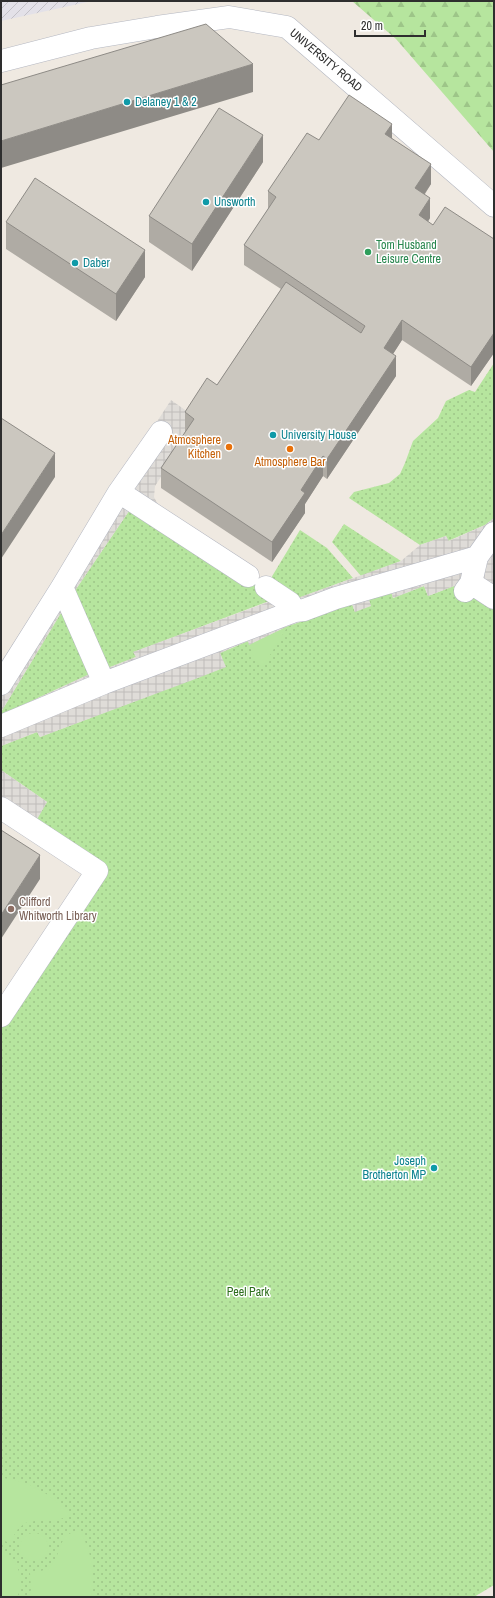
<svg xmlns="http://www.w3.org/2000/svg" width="495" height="1598" viewBox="0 0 495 1598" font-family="'Archivo Narrow',sans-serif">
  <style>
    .industrial { fill: url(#industrial-furrows) }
    .grass { fill: url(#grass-dots) }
    .forest { fill: url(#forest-firs) }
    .garden { fill: #b6e59e }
    .plaza { fill: url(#plaza-grid) }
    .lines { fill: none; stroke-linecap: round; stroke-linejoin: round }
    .minor-casing { stroke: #b4b7c1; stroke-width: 23 }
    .minor { stroke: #fff; stroke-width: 22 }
    .wall { fill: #afaba4 }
    .shaded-wall { fill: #8e8b86 }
    .building { fill: #cbc7bf; stroke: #8e8b86 }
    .culture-dot { fill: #0f9aa8; stroke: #fff; stroke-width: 1.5 }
    .leisure-dot { fill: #2e9e5b; stroke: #fff; stroke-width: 1.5 }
    .food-dot { fill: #e8710a; stroke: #fff; stroke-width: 1.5 }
    .education-dot { fill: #8d6e63; stroke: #fff; stroke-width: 1.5 }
    .labels { text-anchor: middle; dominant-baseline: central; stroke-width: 3; stroke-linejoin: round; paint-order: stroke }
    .street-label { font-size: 12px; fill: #2e2e2e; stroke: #fff }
    .culture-label { font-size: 12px; fill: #0d838f; stroke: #fff; text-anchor: start }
    .leisure-label { font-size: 12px; fill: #27864d; stroke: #fff; text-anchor: start }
    .food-label { font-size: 12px; fill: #c56008; stroke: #fff; text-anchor: end }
    .education-label { font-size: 12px; fill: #785e54; stroke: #fff; text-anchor: start }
    .park-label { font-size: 12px; fill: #2c6e1b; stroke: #fff }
  </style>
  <defs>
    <pattern id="industrial-furrows" width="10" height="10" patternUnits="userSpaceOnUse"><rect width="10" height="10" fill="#e3e1e8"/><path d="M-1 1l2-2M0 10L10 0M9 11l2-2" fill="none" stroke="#c3c1c7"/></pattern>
    <pattern id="grass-dots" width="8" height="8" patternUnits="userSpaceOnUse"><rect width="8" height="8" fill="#b6e59e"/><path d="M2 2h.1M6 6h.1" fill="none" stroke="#9dc588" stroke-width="1.8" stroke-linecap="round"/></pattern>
    <pattern id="forest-firs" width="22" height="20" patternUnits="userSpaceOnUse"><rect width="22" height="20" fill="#b6e59e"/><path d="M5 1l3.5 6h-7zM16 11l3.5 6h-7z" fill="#9dc588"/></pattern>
    <pattern id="plaza-grid" width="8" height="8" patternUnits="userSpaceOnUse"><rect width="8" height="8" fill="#dfdcd8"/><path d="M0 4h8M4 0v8" fill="none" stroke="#c0bdba"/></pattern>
  </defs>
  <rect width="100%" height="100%" fill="#efe9e1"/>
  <path class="industrial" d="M 1,1 L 92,1 L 1,21 Z"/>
  <path class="grass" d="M 494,363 L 493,519 L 485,525 L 448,541 L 446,536 L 420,545 L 349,498 L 354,492 L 389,483 L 400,474 L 405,463 L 413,441 L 438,418 L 446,401 L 469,390 L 475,392 Z
    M 129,511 L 277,598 L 134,652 L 136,657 L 105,669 L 74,592 Z
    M 344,524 L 401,561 L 361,576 L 332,542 Z
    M 300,530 L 327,548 L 353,578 L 295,599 L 268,583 Z
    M 424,586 L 428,596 L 454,586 L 494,610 L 494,1585 L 474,1597 L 1,1597 L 1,1026 L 103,870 L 33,825 L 47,802 L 1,770 L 1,746 L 37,732 L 40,737 L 225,667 L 220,653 L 248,641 L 250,644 L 288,626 L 352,604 L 355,612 L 369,599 L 391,591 L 393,598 Z
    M 64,608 L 92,673 L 1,715 L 1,712 Z"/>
  <path class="forest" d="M 352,1 L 494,1 L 494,152 L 396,39 Z"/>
  <path class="garden" d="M 288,626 L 262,668 L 255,660 L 249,645 Z
    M 1,1478 C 29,1480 51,1494 70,1515 L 56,1521 L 35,1521 L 25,1523 L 18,1529 L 9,1543 L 1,1539 Z
    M 79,1529 C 91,1550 96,1573 91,1597 L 29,1597 L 31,1589 L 30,1573 C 59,1570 54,1557 65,1536 Z
    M20 1547a14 14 0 1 1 28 0a14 14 0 1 1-28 0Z
    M 1,1551 C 17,1559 27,1580 17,1597 L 1,1597 Z"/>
  <path class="plaza" d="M 171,400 L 195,417 L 189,435 L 155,486 L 154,497 L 157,503 L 162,508 L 129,511 L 74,592 L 105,669 L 136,657 L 133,652 L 276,599 L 295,599 L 401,561 L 420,545 L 446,536 L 449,541 L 485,525 L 494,518 L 494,610 L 454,586 L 428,596 L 424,586 L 393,598 L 391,591 L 369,599 L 371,606 L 355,612 L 352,604 L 288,626 L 249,645 L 248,641 L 220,653 L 226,667 L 198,678 L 40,737 L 37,732 L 1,746 L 1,715 L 92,673 L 64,608 L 1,712 L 1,662 Z
    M 1,770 L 47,802 L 32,828 L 1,809 Z"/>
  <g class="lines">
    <defs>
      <path id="minor" d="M 1,61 L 91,38 L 157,27 L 229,17 L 287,27 L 494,206
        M 119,492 L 248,576
        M 471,583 L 494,598
        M 62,587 L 104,683
        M 266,587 L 290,603 L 295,611
        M 465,591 L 471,583 L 477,557 L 494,533
        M 1,684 L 62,587 L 119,492 L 161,432
        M 1,726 L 104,683 L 295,611 L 304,610 L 336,598 L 477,557
        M 1,808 L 97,871 L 1,1016"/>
    </defs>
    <use href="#minor" class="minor-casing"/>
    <use href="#minor" class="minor"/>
  </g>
  <path class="wall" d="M 392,138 L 431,184 L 425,194 L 430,218 L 428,222 L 433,225 L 494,239 L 494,353 L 471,386 L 402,340 L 393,354 L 396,376 L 327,479 L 323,476 L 305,504 L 305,513 L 272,562 L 161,488 L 161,468 L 185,432 L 185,412 L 217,385 L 281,289 L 244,265 L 244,245 L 268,209 L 268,191 L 319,140 Z
    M 263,162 L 192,271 L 149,242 L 149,216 Z
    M 6,222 L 145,277 L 116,321 L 6,249 Z"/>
  <path class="shaded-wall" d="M 253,64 L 253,92 L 1,168 L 1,141 Z
    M 392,124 L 392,143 L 385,134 Z
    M 263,135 L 263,162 L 192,271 L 192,244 Z
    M 431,164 L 431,184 L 415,208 L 415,188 Z
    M 430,198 L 430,218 L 419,235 L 419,215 Z
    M 145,250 L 145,277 L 116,321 L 116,294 Z
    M 402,320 L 402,340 L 384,368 L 384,348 Z
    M 494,333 L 494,353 L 471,386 L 471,367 Z
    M 396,356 L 396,376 L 327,479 L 327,459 Z
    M 55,453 L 55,477 L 1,559 L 1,535 Z
    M 323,456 L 323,476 L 305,504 L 305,513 L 272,562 L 272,542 L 301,490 Z
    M 40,855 L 40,879 L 1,939 L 1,915 Z"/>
  <path class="building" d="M 206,24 L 253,64 L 1,141 L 1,85 Z
    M 349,95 L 392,124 L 385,134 L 431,164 L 415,188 L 430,198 L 419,215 L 433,225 L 445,207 L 494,239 L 494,333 L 471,367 L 402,320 L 384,348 L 396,356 L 327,459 L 323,456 L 301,490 L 305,493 L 272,542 L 161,468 L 194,419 L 185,412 L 207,378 L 217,385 L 286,282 L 361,333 L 365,326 L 244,245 L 276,197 L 268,191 L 307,133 L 319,140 Z
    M 219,108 L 263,135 L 192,244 L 149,216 Z
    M 35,178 L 145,250 L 116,294 L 6,222 Z
    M 1,418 L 55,453 L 1,535 Z
    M 1,830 L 40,855 L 1,915 Z"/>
  <g class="culture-dot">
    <circle cx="127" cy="102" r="4"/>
    <circle cx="206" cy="202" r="4"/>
    <circle cx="75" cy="263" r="4"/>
    <circle cx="273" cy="435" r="4"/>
    <circle cx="434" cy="1168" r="4"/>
  </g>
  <circle class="leisure-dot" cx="368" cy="252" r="4"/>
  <g class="food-dot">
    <circle cx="229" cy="447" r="4"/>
    <circle cx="290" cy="449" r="4"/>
  </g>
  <circle class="education-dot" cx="11" cy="909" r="4"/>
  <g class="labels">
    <g class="street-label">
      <text transform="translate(326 60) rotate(40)">UNIVERSITY ROAD</text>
    </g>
    <g class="culture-label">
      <text x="135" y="102">Delaney 1 &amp; 2</text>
      <text x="214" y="202">Unsworth</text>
      <text x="83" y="263">Daber</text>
      <text x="281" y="435">University House</text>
      <text x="426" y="1161" text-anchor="end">Joseph<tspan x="426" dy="14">Brotherton MP</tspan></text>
    </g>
    <g class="leisure-label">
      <text x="376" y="245">Tom Husband<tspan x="376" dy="14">Leisure Centre</tspan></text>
    </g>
    <g class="food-label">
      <text x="221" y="440">Atmosphere<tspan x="221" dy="14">Kitchen</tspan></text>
      <text x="290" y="462" text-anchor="middle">Atmosphere Bar</text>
    </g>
    <g class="education-label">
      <text x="19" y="902">Clifford<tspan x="19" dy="14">Whitworth Library</tspan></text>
    </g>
    <g class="park-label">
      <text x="248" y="1292">Peel Park</text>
    </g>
  </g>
  <rect width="495" height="1598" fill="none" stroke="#2e2e2e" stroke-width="4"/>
  <path d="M355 30v6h70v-6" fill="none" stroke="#2e2e2e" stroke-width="2"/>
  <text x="361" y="30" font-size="12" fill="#2e2e2e" stroke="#ffffff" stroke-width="3" paint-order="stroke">20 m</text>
</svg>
